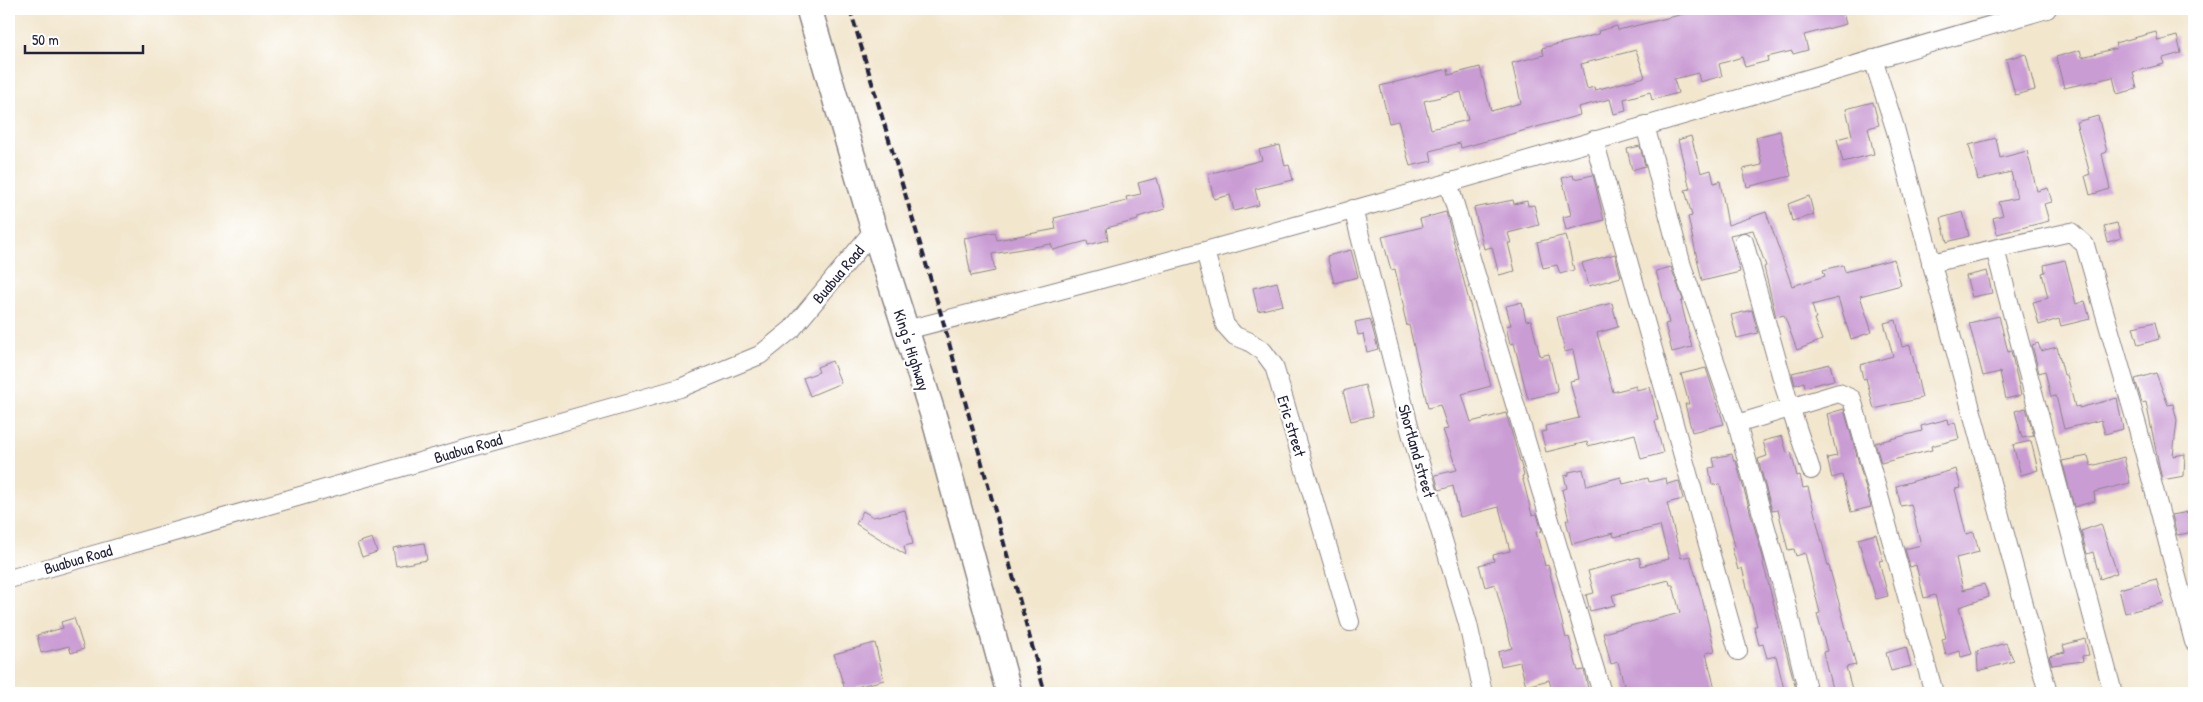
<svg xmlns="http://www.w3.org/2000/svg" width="2203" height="702" viewBox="0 0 2203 702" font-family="'Patrick Hand',sans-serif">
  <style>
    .building { fill: #ca9cd4; fill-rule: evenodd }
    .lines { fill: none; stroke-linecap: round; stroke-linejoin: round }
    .minor-casing { stroke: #8a8484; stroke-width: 20 }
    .highway-casing { stroke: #8a8484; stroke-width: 28 }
    .minor { stroke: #fff; stroke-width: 18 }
    .highway { stroke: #fff; stroke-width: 25 }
    .rail { stroke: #22223b; stroke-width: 4; stroke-dasharray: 8 4; stroke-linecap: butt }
    .labels { text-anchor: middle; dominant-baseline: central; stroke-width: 4.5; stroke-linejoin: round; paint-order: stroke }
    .street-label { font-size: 16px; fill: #22223b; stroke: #fff }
  </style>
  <rect width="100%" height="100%" fill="#fff"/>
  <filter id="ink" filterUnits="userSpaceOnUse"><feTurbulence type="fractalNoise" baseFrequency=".02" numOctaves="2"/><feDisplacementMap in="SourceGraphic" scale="10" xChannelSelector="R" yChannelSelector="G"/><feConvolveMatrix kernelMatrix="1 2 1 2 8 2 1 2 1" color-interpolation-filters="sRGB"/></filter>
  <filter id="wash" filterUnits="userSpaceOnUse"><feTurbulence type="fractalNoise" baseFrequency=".0096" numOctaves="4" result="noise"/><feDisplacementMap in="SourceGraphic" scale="20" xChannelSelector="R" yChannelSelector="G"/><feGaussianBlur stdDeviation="1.12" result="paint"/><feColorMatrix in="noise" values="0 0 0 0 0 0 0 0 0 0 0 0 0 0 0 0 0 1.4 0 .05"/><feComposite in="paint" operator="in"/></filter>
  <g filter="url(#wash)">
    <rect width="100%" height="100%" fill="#f2e6cd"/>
    <g id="blocks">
      <path class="building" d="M 1704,9 L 1793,9 L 1795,15 L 1821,9 L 1842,9 L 1846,24 L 1804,35 L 1808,50 L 1793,54 L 1792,51 L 1767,57 L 1768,61 L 1745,67 L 1742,57 L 1719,64 L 1722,76 L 1700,82 L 1698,73 L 1674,79 L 1678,93 L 1652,100 L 1650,92 L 1624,99 L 1626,111 L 1614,114 L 1610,99 L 1578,107 L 1580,115 L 1461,148 L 1460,143 L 1430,151 L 1432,161 L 1410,166 L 1398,121 L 1389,123 L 1380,86 L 1448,69 L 1449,75 L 1480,67 L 1491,111 L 1521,103 L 1512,63 L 1544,55 L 1542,48 L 1599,34 L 1598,31 L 1617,26 L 1618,30 ZM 1636,50 L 1645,77 L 1595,90 L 1594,87 L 1587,89 L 1581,64 ZM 1461,92 L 1468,120 L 1431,129 L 1424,101 Z
        M 2156,32 L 2158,41 L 2177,36 L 2181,53 L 2163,58 L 2164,64 L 2133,72 L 2137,89 L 2117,94 L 2113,77 L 2064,88 L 2056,57 L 2080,50 L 2082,57 L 2117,48 L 2115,43 Z
        M 2026,54 L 2035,90 L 2015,95 L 2006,59 Z
        M 1873,102 L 1879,125 L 1868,128 L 1874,154 L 1843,162 L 1837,139 L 1852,135 L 1846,109 Z
        M 2098,116 L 2107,152 L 2102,154 L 2110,189 L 2090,195 L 2085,176 L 2090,174 L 2076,122 Z
        M 1780,131 L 1791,176 L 1747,187 L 1743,169 L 1762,165 L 1756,137 Z
        M 1691,136 L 1701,173 L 1711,170 L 1714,183 L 1720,181 L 1728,225 L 1766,212 L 1792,286 L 1825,276 L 1823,270 L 1843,265 L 1845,272 L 1894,259 L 1901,285 L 1860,296 L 1872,332 L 1851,339 L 1838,298 L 1812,305 L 1816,318 L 1814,319 L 1822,340 L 1797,350 L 1784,315 L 1776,317 L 1764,267 L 1766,266 L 1753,230 L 1730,235 L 1740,272 L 1702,281 L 1688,217 L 1692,216 L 1685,190 L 1690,189 L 1678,140 Z
        M 1996,138 L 2000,158 L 2027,151 L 2037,191 L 2048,188 L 2052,202 L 2044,204 L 2049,221 L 1997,234 L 1993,218 L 2003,215 L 1999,202 L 2017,198 L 2011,172 L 1978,180 L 1969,145 Z
        M 1280,145 L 1285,166 L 1289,165 L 1293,180 L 1255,189 L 1259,205 L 1234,211 L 1230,195 L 1214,199 L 1208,174 L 1262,160 L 1259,150 Z
        M 1640,146 L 1645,166 L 1632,170 L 1627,149 Z
        M 1573,175 L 1574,179 L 1593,175 L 1604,220 L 1566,230 L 1563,217 L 1571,215 L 1562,178 Z
        M 1157,178 L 1165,209 L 1138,217 L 1138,220 L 1106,228 L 1108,240 L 1088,245 L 1087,241 L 1053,250 L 1051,244 L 992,254 L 995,271 L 971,276 L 964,238 L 995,232 L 997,240 L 1056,229 L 1054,218 L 1127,201 L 1126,197 L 1141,194 L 1138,183 Z
        M 1809,196 L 1814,215 L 1792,221 L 1788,204 Z
        M 1513,200 L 1514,204 L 1527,201 L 1528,206 L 1534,205 L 1539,225 L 1508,233 L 1511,243 L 1508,243 L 1515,271 L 1499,275 L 1492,247 L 1484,249 L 1474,208 Z
        M 1446,212 L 1491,386 L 1462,394 L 1471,422 L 1506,413 L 1524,475 L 1522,476 L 1532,515 L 1537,514 L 1542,531 L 1536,532 L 1545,566 L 1548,565 L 1566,638 L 1569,637 L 1578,671 L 1584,670 L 1589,693 L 1553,693 L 1549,680 L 1526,686 L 1520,662 L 1501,666 L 1498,652 L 1512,648 L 1495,584 L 1485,587 L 1479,565 L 1494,561 L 1493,555 L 1510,551 L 1499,507 L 1460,517 L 1453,486 L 1439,490 L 1435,475 L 1457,470 L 1443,430 L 1448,429 L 1440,405 L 1428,408 L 1409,325 L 1407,326 L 1403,309 L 1404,308 L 1395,269 L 1391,270 L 1382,237 L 1422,227 L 1420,219 Z
        M 1963,212 L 1969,236 L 1947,242 L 1941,218 Z
        M 2117,223 L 2121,238 L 2108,242 L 2104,226 Z
        M 1566,235 L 1574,270 L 1560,274 L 1557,265 L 1543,268 L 1537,242 Z
        M 1351,250 L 1358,277 L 1334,283 L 1327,256 Z
        M 1615,254 L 1621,277 L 1589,286 L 1582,263 Z
        M 2065,260 L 2076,304 L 2085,301 L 2090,319 L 2061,326 L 2059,319 L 2039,325 L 2033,302 L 2048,298 L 2042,273 L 2045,272 L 2044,265 Z
        M 1671,267 L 1683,300 L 1681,302 L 1692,347 L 1672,352 L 1665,324 L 1669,323 L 1656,271 Z
        M 1987,271 L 1992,293 L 1972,297 L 1966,276 Z
        M 1277,282 L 1283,305 L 1258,311 L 1253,288 Z
        M 1522,302 L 1526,321 L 1531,320 L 1540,356 L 1549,354 L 1558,392 L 1528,399 L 1514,343 L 1510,344 L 1506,326 L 1511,325 L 1506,306 Z
        M 1612,303 L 1618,327 L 1597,333 L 1613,392 L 1636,386 L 1636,390 L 1650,387 L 1658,420 L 1655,421 L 1663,453 L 1641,459 L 1635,434 L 1588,446 L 1587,442 L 1546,452 L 1541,432 L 1547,431 L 1546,426 L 1579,418 L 1570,381 L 1579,379 L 1573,350 L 1565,352 L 1557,317 Z
        M 1752,310 L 1758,333 L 1737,338 L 1731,315 Z
        M 1999,316 L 2008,352 L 2011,351 L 2021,395 L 2006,399 L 2000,372 L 1983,376 L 1969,323 Z
        M 1370,319 L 1378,349 L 1367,352 L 1363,334 L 1358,335 L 1355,322 Z
        M 1896,320 L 1902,347 L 1910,345 L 1922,398 L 1874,409 L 1866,378 L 1863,379 L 1860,365 L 1893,356 L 1884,323 Z
        M 2155,322 L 2159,339 L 2138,345 L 2133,327 Z
        M 2038,343 L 2041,351 L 2057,347 L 2064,375 L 2067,375 L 2075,407 L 2079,406 L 2079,408 L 2117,398 L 2123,429 L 2105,434 L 2101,420 L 2064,429 L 2056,396 L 2051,397 L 2045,371 L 2039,373 L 2032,345 Z
        M 832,361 L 841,383 L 810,396 L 803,378 L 819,372 L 817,367 Z
        M 1830,364 L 1834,380 L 1805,387 L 1804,382 L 1795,385 L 1792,373 Z
        M 1706,368 L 1724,424 L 1692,432 L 1685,404 L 1689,404 L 1681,374 Z
        M 2156,373 L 2168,405 L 2173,404 L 2177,420 L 2173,456 L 2185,454 L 2184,476 L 2162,480 L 2146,402 L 2142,403 L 2135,379 Z
        M 1365,385 L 1373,416 L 1351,421 L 1343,391 Z
        M 2026,408 L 2034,436 L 2022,438 L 2015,411 Z
        M 1844,409 L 1871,507 L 1851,512 L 1842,475 L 1832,478 L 1827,458 L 1837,456 L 1827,414 Z
        M 1948,419 L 1949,424 L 1955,422 L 1959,439 L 1931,446 L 1932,450 L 1881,463 L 1875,443 L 1922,431 L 1921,426 Z
        M 1782,436 L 1787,453 L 1791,452 L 1797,476 L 1800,475 L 1803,488 L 1808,487 L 1828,566 L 1829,566 L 1856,665 L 1846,667 L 1853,693 L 1833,693 L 1823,652 L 1827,651 L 1817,614 L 1820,613 L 1805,553 L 1796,556 L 1794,549 L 1788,550 L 1778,510 L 1772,511 L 1758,459 L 1767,456 L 1763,441 Z
        M 2031,441 L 2038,470 L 2021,475 L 2013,445 Z
        M 1732,454 L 1734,461 L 1736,461 L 1764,561 L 1763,563 L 1797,693 L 1785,693 L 1776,656 L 1767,658 L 1763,644 L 1759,645 L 1754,626 L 1757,626 L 1742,568 L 1738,570 L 1732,548 L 1735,547 L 1720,484 L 1712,485 L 1709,468 L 1715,467 L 1713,458 Z
        M 2088,456 L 2091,466 L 2124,457 L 2130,483 L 2094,492 L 2095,501 L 2074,507 L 2062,461 Z
        M 1583,469 L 1587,486 L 1621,477 L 1623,484 L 1648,478 L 1649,482 L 1666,478 L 1667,484 L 1679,481 L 1683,499 L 1667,503 L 1681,558 L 1690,556 L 1702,598 L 1715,651 L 1706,653 L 1716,693 L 1626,693 L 1618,662 L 1611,664 L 1603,633 L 1680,613 L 1673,585 L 1670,585 L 1669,580 L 1612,595 L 1615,605 L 1590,611 L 1586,595 L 1594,593 L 1588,571 L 1639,557 L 1641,566 L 1669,559 L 1660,526 L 1614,537 L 1613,533 L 1572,544 L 1566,520 L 1569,520 L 1562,490 L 1567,488 L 1564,476 L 1569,475 L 1569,472 Z
        M 1956,469 L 1961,488 L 1955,489 L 1966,534 L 1974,532 L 1979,552 L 1956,558 L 1963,590 L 1984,584 L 1989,597 L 1959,607 L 1972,654 L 1961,657 L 1960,651 L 1946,655 L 1942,639 L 1946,638 L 1935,595 L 1924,598 L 1916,565 L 1910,567 L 1905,549 L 1921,545 L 1911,504 L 1901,506 L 1896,486 Z
        M 905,510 L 913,544 L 904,546 L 906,555 L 856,524 L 863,511 L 873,517 Z
        M 2194,511 L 2194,532 L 2177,535 L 2172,515 Z
        M 2101,524 L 2117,573 L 2100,579 L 2093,552 L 2087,554 L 2081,531 Z
        M 1876,534 L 1883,560 L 1879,561 L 1888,596 L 1876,599 L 1858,539 Z
        M 372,538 L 377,552 L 362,557 L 357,543 Z
        M 424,543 L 427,560 L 396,566 L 393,548 Z
        M 2156,579 L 2164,603 L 2125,613 L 2119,589 Z
        M 74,618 L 84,649 L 71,653 L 69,646 L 41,653 L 37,635 L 63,628 L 61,622 Z
        M 2085,639 L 2089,655 L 2082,656 L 2083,661 L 2052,665 L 2049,656 L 2065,652 L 2063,645 Z
        M 875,643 L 884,680 L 845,690 L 834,654 Z
        M 2006,643 L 2014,661 L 1978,671 L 1977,651 Z
        M 1906,647 L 1911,666 L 1891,671 L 1886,653 Z"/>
    </g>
  </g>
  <g filter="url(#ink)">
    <use href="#blocks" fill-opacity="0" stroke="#8a8484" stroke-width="1"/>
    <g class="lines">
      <defs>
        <path id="minor" d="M 1873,59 L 1895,128 L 2048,693
          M 1645,125 L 1682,266 L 1737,424 L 1781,582 L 1808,693
          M 1594,140 L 1738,651
          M 1448,182 L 1602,693
          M 1353,209 L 1411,433 L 1468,624 L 1483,693
          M 1744,242 L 1790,407 L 1811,470
          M 1995,249 L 2113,693
          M 1205,251 L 1225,325 L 1235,336 L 1248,341 L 1263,351 L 1274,366 L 1350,622
          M 1931,263 L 2071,232 L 2085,245 L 2137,425 L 2194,642
          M 906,330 C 1289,233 1668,119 2047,9
          M 1737,424 L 1839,393 L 1852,399 L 1934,693
          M 9,579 L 680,388 L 760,355 L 792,329 L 874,230"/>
        <path id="highway" d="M 809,9 L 874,230 L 935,421 L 1009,693"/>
      </defs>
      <use href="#minor" class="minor-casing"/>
      <use href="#highway" class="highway-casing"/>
      <use href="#minor" class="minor"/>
      <use href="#highway" class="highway"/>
      <path class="rail" d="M 850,9 L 943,321 L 1045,693"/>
    </g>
  </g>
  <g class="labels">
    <g class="street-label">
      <text transform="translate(838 274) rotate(-50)">Buabua Road</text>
      <text transform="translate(912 350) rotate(72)">King's Highway</text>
      <text transform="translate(1292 426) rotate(73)">Eric street</text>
      <text transform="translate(468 448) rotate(-16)">Buabua Road</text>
      <text transform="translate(1417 451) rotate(74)">Shortland street</text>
      <text transform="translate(78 559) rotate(-16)">Buabua Road</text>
    </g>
  </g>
  <rect width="2203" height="702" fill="none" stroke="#fff" stroke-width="30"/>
  <path d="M25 45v8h118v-8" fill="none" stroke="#22223b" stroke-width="2.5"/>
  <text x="32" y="45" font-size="15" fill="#22223b" stroke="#ffffff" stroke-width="4" paint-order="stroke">50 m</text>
</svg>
